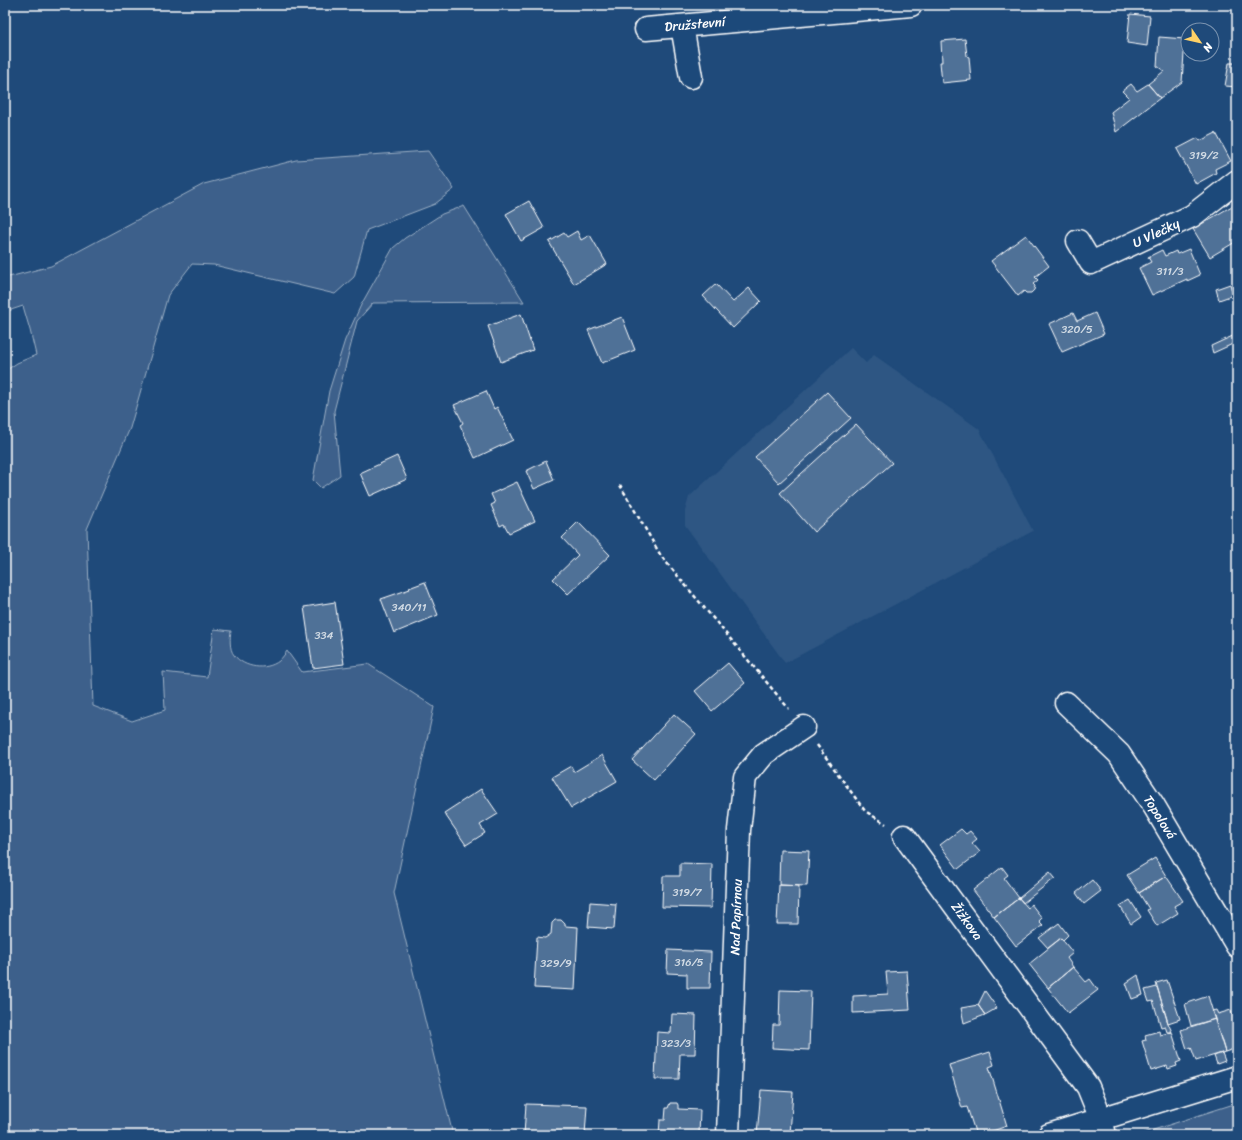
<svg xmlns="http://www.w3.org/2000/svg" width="1242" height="1140" viewBox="0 0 1242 1140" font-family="Sriracha,sans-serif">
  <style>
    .built { fill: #2e5683 }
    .green { fill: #3c618b; stroke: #9eb0c5 }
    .building { fill: #507197; stroke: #fff }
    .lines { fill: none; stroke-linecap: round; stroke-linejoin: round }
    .minor-casing { stroke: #fff; stroke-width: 25 }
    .path { stroke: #fff; stroke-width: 2.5; stroke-dasharray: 4 3; stroke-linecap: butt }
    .minor { stroke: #1f4a7a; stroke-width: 22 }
    .labels { text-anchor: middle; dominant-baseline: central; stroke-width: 3.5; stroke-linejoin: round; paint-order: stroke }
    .number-label { font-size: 11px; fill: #d3dce5 }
    .street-label { font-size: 13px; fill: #fff; stroke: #1f4a7a }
  </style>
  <rect width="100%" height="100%" fill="#1f4a7a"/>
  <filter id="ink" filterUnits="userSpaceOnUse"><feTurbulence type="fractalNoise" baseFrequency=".025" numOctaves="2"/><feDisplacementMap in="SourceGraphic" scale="8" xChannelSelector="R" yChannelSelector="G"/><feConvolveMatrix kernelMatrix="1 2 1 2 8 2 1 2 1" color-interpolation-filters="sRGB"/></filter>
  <g filter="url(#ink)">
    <path class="built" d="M 851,348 L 866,363 L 874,355 L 979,429 L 1033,531 L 785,663 L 685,525 L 685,511 L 689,497 Z"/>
    <path class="green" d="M 428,151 L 454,189 L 435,204 L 367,230 L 354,277 L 335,294 L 214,265 L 192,264 L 168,295 L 130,428 L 87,529 L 93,706 L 132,721 L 165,710 L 163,672 L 207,677 L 214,629 L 231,631 C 230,637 229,649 234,655 C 244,668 266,671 279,661 C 282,658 285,654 287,651 L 302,672 L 368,664 L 434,707 L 394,893 L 453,1135 L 5,1135 L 5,371 L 17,363 L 36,355 L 30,330 L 23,306 L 5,312 L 5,278 L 51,266 L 204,184 L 296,160 Z
      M 464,206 L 524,302 L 373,303 L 357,321 L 334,411 L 340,475 L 321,488 L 313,480 L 329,391 L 345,340 L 361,305 L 393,248 L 405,238 L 442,214 Z
      M 1237,1103 L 1237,1135 L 1145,1135 L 1144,1133 Z"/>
    <path class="building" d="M 1130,14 L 1150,16 L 1147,46 L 1127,43 Z
      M 1159,37 L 1185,39 L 1182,82 L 1160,98 L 1148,84 L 1164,71 L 1157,66 Z
      M 965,39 L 967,56 L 969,57 L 971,80 L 942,83 L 940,62 L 942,62 L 941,41 Z
      M 1229,63 L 1237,63 L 1237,87 L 1225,86 Z
      M 1131,84 L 1137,91 L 1148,84 L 1160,98 L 1116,132 L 1111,112 L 1129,98 L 1122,91 Z
      M 1216,133 L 1231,161 L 1215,169 L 1216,173 L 1196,184 L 1177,149 L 1198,138 L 1200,141 Z
      M 529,201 L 544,228 L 521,241 L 506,214 Z
      M 1237,203 L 1237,241 L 1210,257 L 1193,229 Z
      M 577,231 L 581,240 L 590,235 L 607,264 L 574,284 L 549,242 L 564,233 L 567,237 Z
      M 1026,235 L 1049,266 L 1035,277 L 1038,280 L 1033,284 L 1035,286 L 1034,290 L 1031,293 L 1026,293 L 1024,291 L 1018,296 L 991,261 Z
      M 1189,249 L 1200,275 L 1187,281 L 1187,279 L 1152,295 L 1139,268 L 1151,262 L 1148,257 L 1162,250 L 1165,256 L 1176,251 L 1177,254 Z
      M 716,284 L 733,302 L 749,288 L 761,301 L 733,328 L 703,296 Z
      M 1230,284 L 1233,295 L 1219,300 L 1216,289 Z
      M 1073,313 L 1077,321 L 1095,313 L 1104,334 L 1062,352 L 1049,324 Z
      M 521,314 L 533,350 L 501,362 L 488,326 Z
      M 622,317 L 635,350 L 602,363 L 588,330 Z
      M 1237,334 L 1237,342 L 1213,353 L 1211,346 Z
      M 486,391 L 494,409 L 497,407 L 513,440 L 475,458 L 460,425 L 463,423 L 454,405 Z
      M 827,392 L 851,418 L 779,483 L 755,457 Z
      M 856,424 L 892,463 L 814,532 L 780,493 Z
      M 397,456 L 407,479 L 370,496 L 360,473 Z
      M 546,461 L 554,480 L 534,489 L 526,471 Z
      M 517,482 L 535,521 L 509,533 L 504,524 L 500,526 L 491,505 L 495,503 L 491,494 Z
      M 578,522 L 610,555 L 568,594 L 553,579 L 578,555 L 562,538 Z
      M 425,582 L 438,615 L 394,633 L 381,599 L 410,589 L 409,588 Z
      M 335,602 L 344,664 L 313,668 L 304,607 Z
      M 728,663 L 745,683 L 712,711 L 695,691 Z
      M 674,714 L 696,734 L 654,780 L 632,760 Z
      M 602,755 L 617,781 L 571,808 L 552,777 L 571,766 L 574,772 Z
      M 481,789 L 498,814 L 480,825 L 485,833 L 466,845 L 444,813 Z
      M 961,829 L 966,834 L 970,831 L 977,839 L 972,843 L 980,852 L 958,869 L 940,845 Z
      M 780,850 L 809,851 L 807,886 L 779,885 Z
      M 1155,858 L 1166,876 L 1139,893 L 1127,875 Z
      M 680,863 L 712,864 L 711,908 L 662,907 L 663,876 L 680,876 Z
      M 1002,867 L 1008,875 L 1004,878 L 1019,898 L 994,917 L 973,890 Z
      M 1050,872 L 1055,878 L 1023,903 L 1019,898 Z
      M 1166,876 L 1183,901 L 1174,906 L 1178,913 L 1157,926 L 1147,910 L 1149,909 L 1139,893 Z
      M 1092,880 L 1101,891 L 1084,904 L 1076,893 Z
      M 779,885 L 799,886 L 798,924 L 777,924 Z
      M 1019,898 L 1028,908 L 1031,904 L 1042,918 L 1039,921 L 1043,925 L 1016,946 L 994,917 Z
      M 1130,900 L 1141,917 L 1131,924 L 1120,906 Z
      M 590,902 L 616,904 L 614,929 L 588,927 Z
      M 555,920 L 561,920 L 565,924 L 565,926 L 578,927 L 575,990 L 534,988 L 537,937 L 545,938 L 551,934 L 552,923 Z
      M 1059,923 L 1068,935 L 1063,940 L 1061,938 L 1048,948 L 1039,938 Z
      M 1061,938 L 1073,953 L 1067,958 L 1073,967 L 1048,988 L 1029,964 Z
      M 668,950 L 711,952 L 710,988 L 687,988 L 687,974 L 667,973 Z
      M 1073,967 L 1086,982 L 1090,979 L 1098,990 L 1068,1013 L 1048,988 Z
      M 907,971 L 910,1010 L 853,1013 L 853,996 L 888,994 L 886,972 Z
      M 1138,975 L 1143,995 L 1132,999 L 1126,983 Z
      M 1167,980 L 1180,1019 L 1168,1023 L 1156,983 Z
      M 1157,987 L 1168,1023 L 1172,1032 L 1167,1032 L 1165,1026 L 1161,1027 L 1153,1001 L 1149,1002 L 1145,990 Z
      M 780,990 L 811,991 L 809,1050 L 772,1048 L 773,1025 L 779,1025 Z
      M 985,991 L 997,1008 L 985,1015 L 978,1005 Z
      M 1208,996 L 1215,1019 L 1191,1026 L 1185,1004 Z
      M 978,1005 L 985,1015 L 964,1023 L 961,1008 Z
      M 1216,1010 L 1218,1014 L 1231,1010 L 1232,1015 L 1237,1013 L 1237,1048 L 1225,1052 L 1212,1011 Z
      M 672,1014 L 696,1015 L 695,1054 L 680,1054 L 679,1079 L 655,1079 L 657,1032 L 671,1033 Z
      M 1215,1019 L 1225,1052 L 1196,1061 L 1191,1047 L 1187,1049 L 1181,1030 Z
      M 1159,1031 L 1160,1035 L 1172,1032 L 1181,1061 L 1176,1063 L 1177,1066 L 1168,1069 L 1167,1066 L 1151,1071 L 1142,1041 L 1146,1040 L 1145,1035 Z
      M 990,1052 L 994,1065 L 989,1067 L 1007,1126 L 981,1135 L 976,1135 L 967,1107 L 962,1108 L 949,1065 Z
      M 1222,1053 L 1225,1061 L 1217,1064 L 1214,1056 Z
      M 761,1090 L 793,1092 L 790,1134 L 757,1135 Z
      M 670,1103 L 677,1103 L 678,1105 L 678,1109 L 700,1110 L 699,1135 L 659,1135 L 660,1120 L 665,1120 L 666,1108 L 668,1108 Z
      M 526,1104 L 587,1106 L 585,1135 L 524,1135 Z"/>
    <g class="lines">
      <defs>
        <path id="minor" d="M 682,26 L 691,77
          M 646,29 L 911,5
          M 1078,241 L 1091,263 L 1192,216 L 1237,181
          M 1066,703 L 1119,754 L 1154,806 L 1237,946
          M 904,836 L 1088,1087 L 1101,1119 L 1105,1135
          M 728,1135 L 739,830 L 745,777 L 764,754 L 804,727
          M 1049,1135 L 1237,1077"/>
      </defs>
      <use href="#minor" class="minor-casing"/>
      <path class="path" d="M 620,485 L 661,556 L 789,709
        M 817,745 L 865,811 L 886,824"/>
      <use href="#minor" class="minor"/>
    </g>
  </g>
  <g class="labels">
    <g class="number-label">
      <text x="1204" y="155">319/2</text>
      <text x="1170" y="271">311/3</text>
      <text x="1077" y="329">320/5</text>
      <text x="409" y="607">340/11</text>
      <text x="324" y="635">334</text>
      <text x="687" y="892">319/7</text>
      <text x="689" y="962">316/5</text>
      <text x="556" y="963">329/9</text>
      <text x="676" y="1043">323/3</text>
    </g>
    <g class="street-label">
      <text transform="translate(695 24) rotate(-5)">Družstevní</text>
      <text transform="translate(1156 233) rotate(-25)">U Vlečky</text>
      <text transform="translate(1160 817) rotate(58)">Topolová</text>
      <text transform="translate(736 917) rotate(-88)">Nad Papírnou</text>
      <text transform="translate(967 921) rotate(54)">Žižkova</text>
    </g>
  </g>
  <rect width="1242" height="1140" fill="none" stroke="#1f4a7a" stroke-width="20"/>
  <rect x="10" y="10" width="1222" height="1120" fill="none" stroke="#fff" stroke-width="1.5" filter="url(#ink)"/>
  <g transform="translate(1200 42) rotate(124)"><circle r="19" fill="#1f4a7a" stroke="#7992af"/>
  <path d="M0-3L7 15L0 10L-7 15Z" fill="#ffd166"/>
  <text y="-6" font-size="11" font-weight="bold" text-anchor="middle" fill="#ffffff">N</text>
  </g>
</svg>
